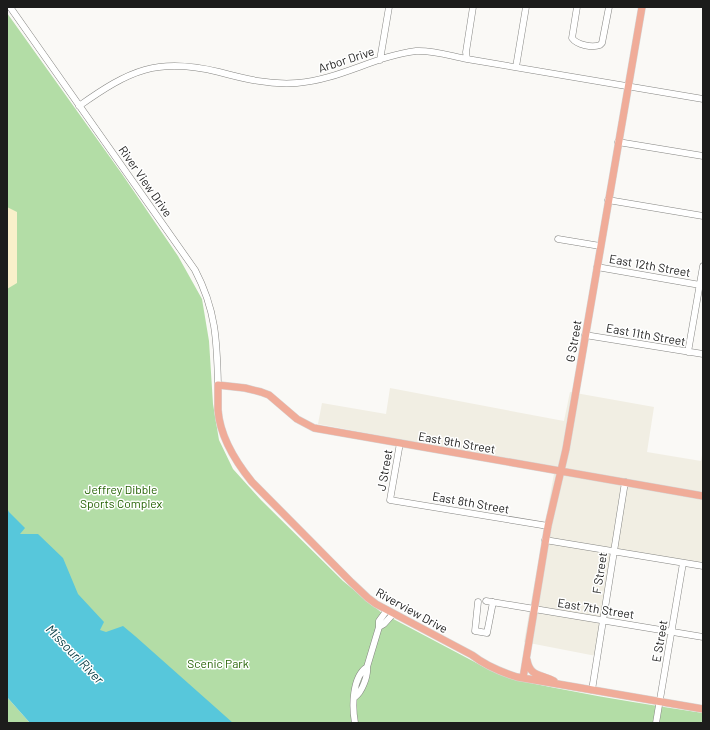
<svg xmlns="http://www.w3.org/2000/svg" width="710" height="730" viewBox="0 0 710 730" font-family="Barlow,sans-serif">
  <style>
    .built { fill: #f1eee3 }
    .green { fill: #b3dda6 }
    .sand { fill: #f9f0ca }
    .water { fill: #57c7db }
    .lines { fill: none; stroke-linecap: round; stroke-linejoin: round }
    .minor-casing { stroke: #858582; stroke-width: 7 }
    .major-casing { stroke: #d6d6d6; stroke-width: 8 }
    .minor { stroke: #fff; stroke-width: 6 }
    .major { stroke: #f0ac99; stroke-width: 7 }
    .labels { text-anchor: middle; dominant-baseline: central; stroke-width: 3; stroke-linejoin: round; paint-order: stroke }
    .street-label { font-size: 12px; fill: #1c1c1b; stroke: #fff }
    .park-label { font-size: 12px; fill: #256304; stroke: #fff }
    .water-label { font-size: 13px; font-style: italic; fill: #073d45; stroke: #fff }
  </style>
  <rect width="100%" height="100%" fill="#faf9f6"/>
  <path class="built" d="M 390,388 L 564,421 L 570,392 L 654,407 L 647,452 L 701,461 L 703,449 L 703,568 L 612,553 L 596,656 L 524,642 L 555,468 L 318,424 L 322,403 L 386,414 Z"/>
  <path class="green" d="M 7,13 L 122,174 L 178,256 L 202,299 L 209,341 L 213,404 L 219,440 L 233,469 L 261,500 L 343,581 L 382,613 L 486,668 C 512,680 539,685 566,690 C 612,699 657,706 703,713 L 703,723 L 194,723 L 109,644 L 7,536 Z
    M 7,697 L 30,723 L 7,723 Z"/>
  <path class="sand" d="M 7,207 L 17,212 L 17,283 L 7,289 Z"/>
  <path class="water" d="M 7,508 L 9,512 L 25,528 L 20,534 L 38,534 L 63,558 L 78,594 L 104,622 L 100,630 L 106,632 L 123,626 L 135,636 L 233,723 L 30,723 L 7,697 Z"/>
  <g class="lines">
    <defs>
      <path id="minor" d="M 10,7 L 195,270 C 216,310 217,341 218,385
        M 577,7 L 572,38 C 577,45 592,48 600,45 L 602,43 L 609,7
        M 467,59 L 466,52 L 473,7
        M 380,60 L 389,7
        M 516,67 L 526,7
        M 79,106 C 130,70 157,57 219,72 C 245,79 270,85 297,83 C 339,80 375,56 416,51 C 433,50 451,56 467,59 L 703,99
        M 618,142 L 703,156
        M 608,200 L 703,216
        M 558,239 L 600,246
        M 597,267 L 700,285
        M 585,335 L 703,354
        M 688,352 L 703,266
        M 400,443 L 390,500 L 548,526
        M 545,540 L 703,566
        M 486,601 L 703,637
        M 478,602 L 475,631 L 487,633 L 493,602
        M 379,627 L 384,624 L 393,614
        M 592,690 L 625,482
        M 355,697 C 362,692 368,676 367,667 L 379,627 L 379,621 L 387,610
        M 355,723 C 352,707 352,677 367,667
        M 656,723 L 683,563"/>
      <path id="major" d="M 703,496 L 314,428 L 297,419 L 269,395 L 261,392 L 245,388 L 218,385 C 218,393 218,401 218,410 C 220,437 235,461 252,482 L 351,582 L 368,598 L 376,604 L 472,655 C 486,666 501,672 517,677 L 703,709
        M 527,660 C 530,677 541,674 554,681
        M 523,678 L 548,526 L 566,449 L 642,7"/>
    </defs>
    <use href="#minor" class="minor-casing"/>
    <use href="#major" class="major-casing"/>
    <use href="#minor" class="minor"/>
    <use href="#major" class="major"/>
  </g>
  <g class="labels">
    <g class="street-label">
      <text transform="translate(346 59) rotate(-18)">Arbor Drive</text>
      <text transform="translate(146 181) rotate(55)">River View Drive</text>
      <text transform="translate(650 265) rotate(10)">East 12th Street</text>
      <text transform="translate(646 334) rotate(10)">East 11th Street</text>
      <text transform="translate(573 341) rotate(-80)">G Street</text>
      <text transform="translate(457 442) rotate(10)">East 9th Street</text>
      <text transform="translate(384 470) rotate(-80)">J Street</text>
      <text transform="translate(471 502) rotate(10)">East 8th Street</text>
      <text transform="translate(599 573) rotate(-81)">F Street</text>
      <text transform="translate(596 608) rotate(9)">East 7th Street</text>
      <text transform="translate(412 610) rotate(29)">Riverview Drive</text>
      <text transform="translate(659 641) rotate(-80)">E Street</text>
    </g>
    <g class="park-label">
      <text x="121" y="489">Jeffrey Dibble<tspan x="121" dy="14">Sports Complex</tspan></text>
      <text x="218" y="663">Scenic Park</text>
    </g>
    <g class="water-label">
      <text transform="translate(75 654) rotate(46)">Missouri River</text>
    </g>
  </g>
  <rect width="710" height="730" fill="none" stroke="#1c1c1b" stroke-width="16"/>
</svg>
